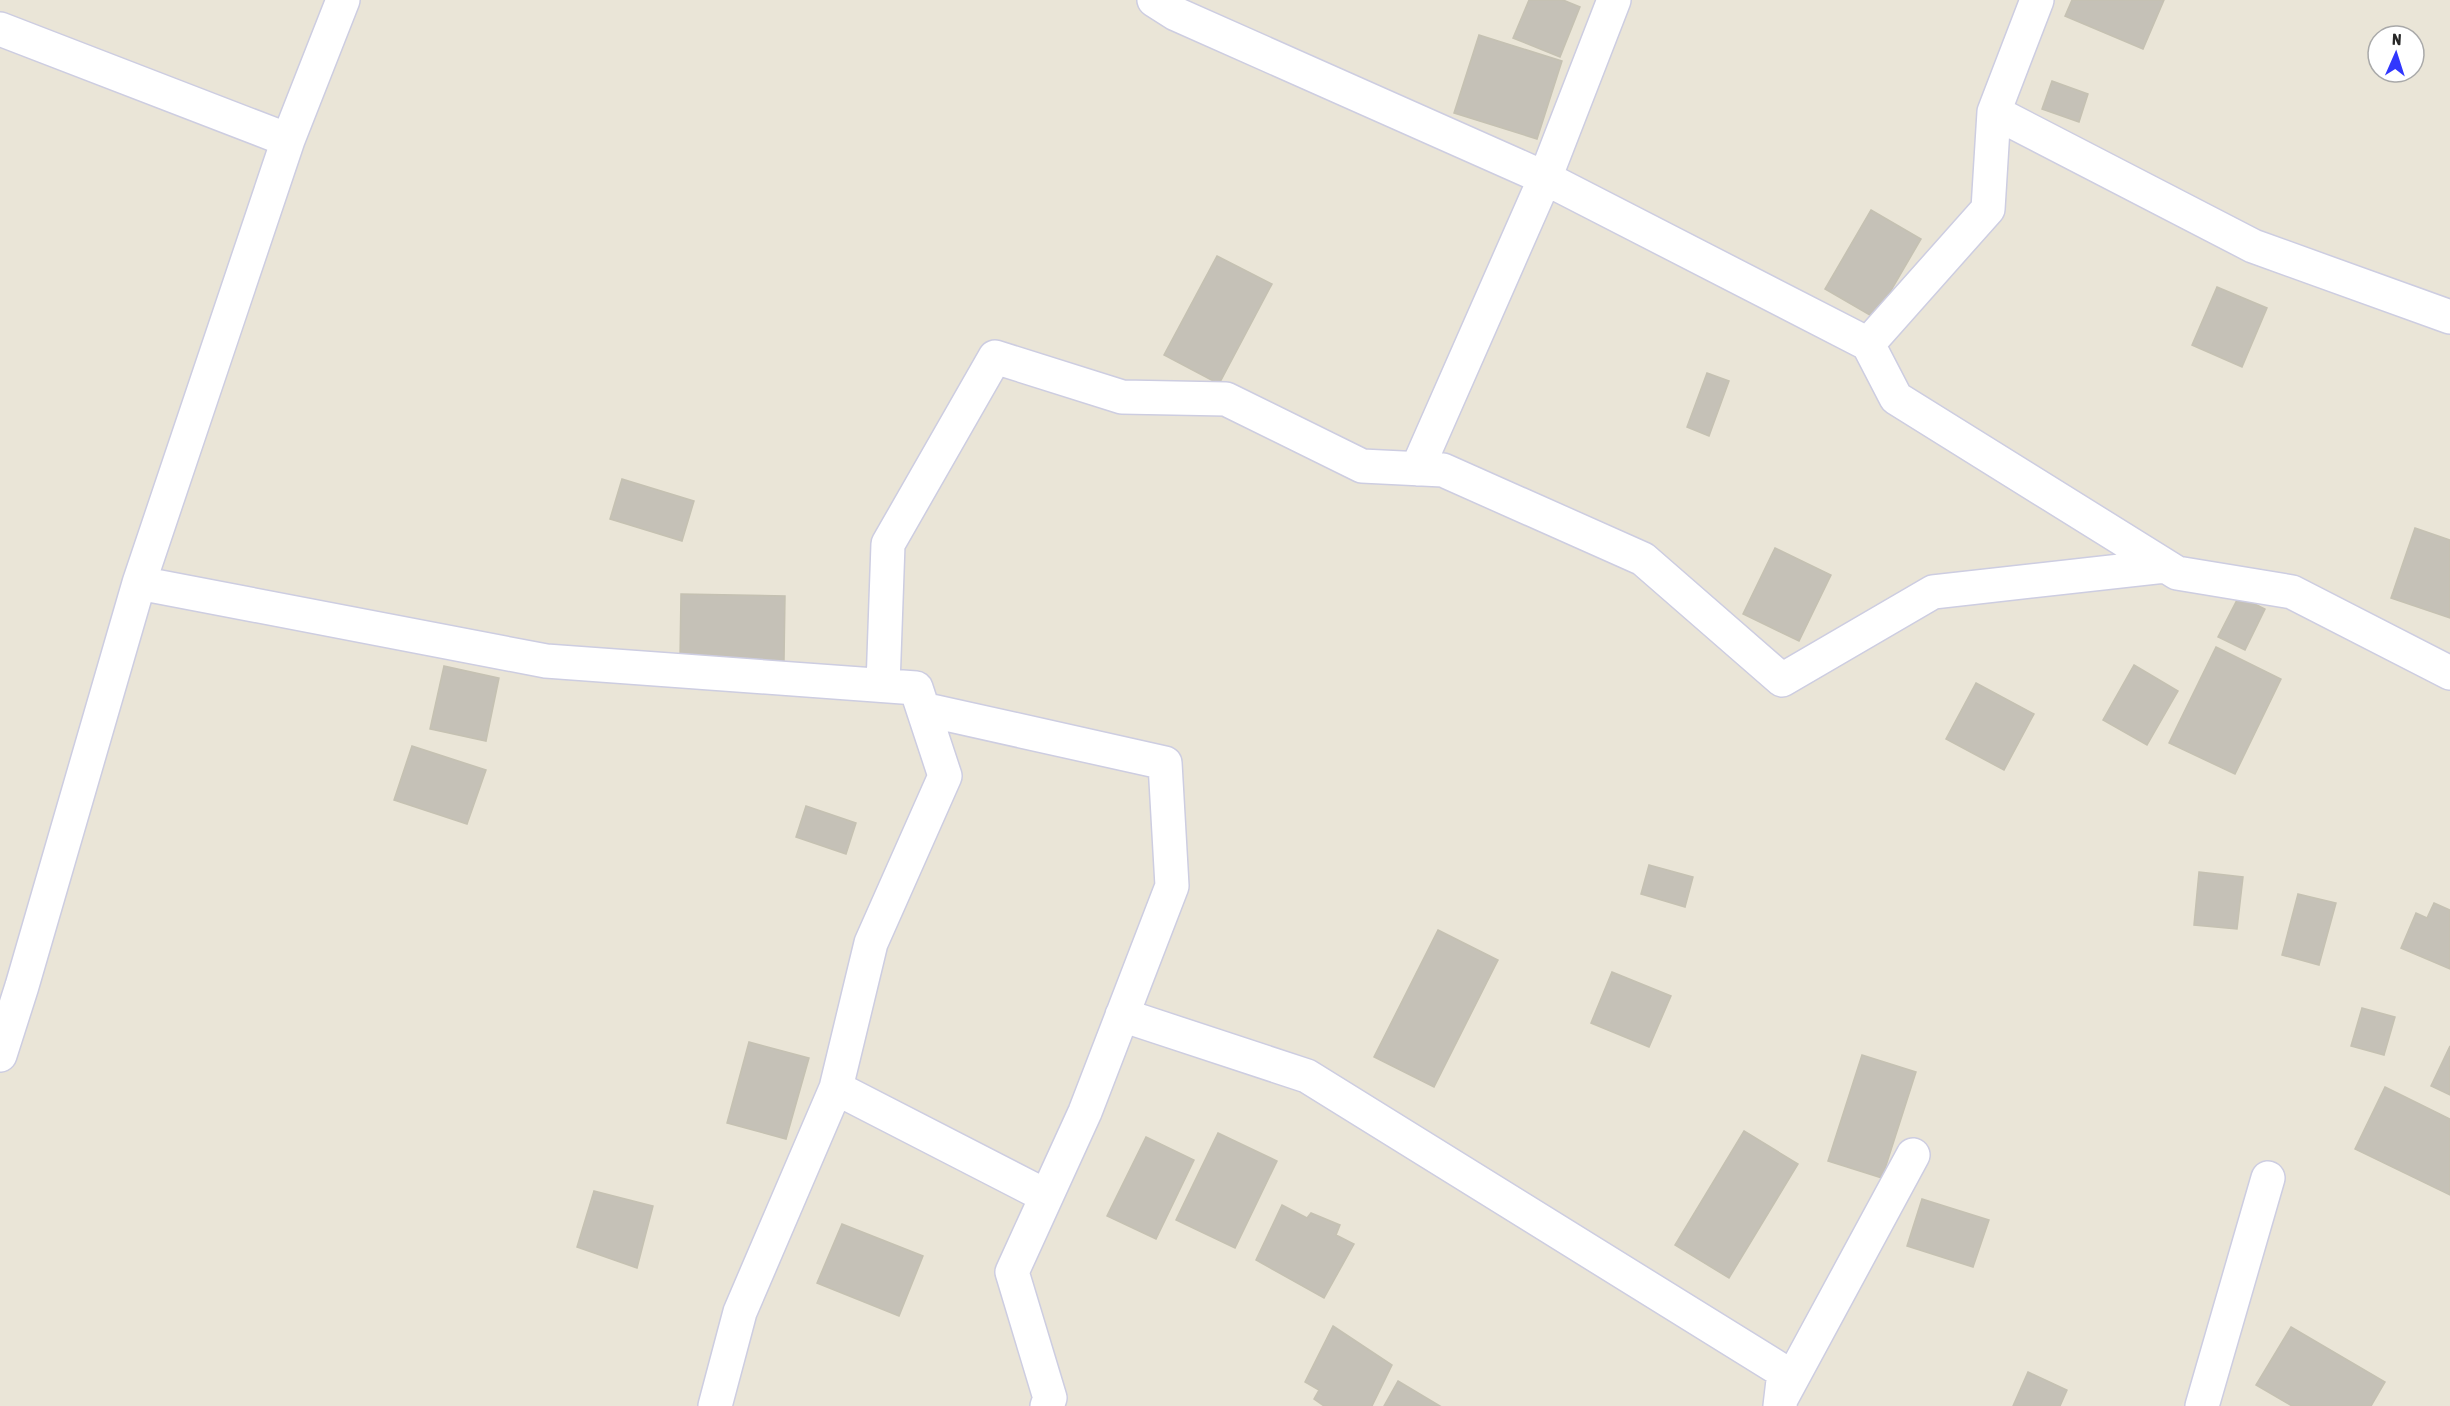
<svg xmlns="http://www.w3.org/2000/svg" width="2450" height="1406" viewBox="0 0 2450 1406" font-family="'Asap Condensed',sans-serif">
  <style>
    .building { fill: #c5c1b7; stroke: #c5c1b2; stroke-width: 1.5 }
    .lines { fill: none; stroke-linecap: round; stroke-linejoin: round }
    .street-casing { stroke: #cdcde1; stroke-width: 36 }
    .street { stroke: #fff; stroke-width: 33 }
  </style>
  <rect width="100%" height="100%" fill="#eae5d7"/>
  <path class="building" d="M 1529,0 L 1563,0 L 1580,7 L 1560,57 L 1513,38 Z
    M 2072,0 L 2164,0 L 2143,49 L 2065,16 Z
    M 1479,35 L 1562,61 L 1537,139 L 1454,113 Z
    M 2052,81 L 2088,94 L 2079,122 L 2042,109 Z
    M 1871,210 L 1921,239 L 1875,318 L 1825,289 Z
    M 1217,256 L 1272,284 L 1219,384 L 1164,355 Z
    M 2217,287 L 2267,308 L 2242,367 L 2192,345 Z
    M 1707,373 L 1729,381 L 1709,436 L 1687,427 Z
    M 622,479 L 694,501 L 682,541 L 610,519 Z
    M 2415,528 L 2450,540 L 2450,618 L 2391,598 Z
    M 1775,548 L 1831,575 L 1799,641 L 1743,614 Z
    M 681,594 L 785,596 L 784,661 L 680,659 Z
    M 2239,596 L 2265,609 L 2245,650 L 2218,637 Z
    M 2216,647 L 2281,679 L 2235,774 L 2169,743 Z
    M 2134,665 L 2178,691 L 2147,745 L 2103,720 Z
    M 444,666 L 499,678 L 486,741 L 430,729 Z
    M 1976,683 L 2034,714 L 2004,770 L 1946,739 Z
    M 412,746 L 486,770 L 467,824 L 394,800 Z
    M 806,806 L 856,823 L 846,854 L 796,837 Z
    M 1649,865 L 1693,877 L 1685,907 L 1641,894 Z
    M 2199,872 L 2243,877 L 2237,929 L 2194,925 Z
    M 2298,894 L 2336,903 L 2319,965 L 2282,955 Z
    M 2434,903 L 2450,910 L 2450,969 L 2401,948 L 2416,913 L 2427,918 Z
    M 1438,930 L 1498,960 L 1434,1087 L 1374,1057 Z
    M 1612,972 L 1671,996 L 1649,1047 L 1591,1023 Z
    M 2362,1008 L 2395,1017 L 2384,1055 L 2351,1046 Z
    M 749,1042 L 809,1058 L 786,1139 L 727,1123 Z
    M 2450,1046 L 2450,1095 L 2431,1086 Z
    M 1862,1055 L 1916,1072 L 1882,1178 L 1828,1161 Z
    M 2385,1087 L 2450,1119 L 2450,1195 L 2355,1149 Z
    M 1744,1131 L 1798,1164 L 1729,1278 L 1675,1245 Z
    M 1218,1133 L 1277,1161 L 1235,1248 L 1176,1220 Z
    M 1146,1137 L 1194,1160 L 1156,1239 L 1107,1216 Z
    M 594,1191 L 653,1206 L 637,1268 L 577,1247 Z
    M 1922,1199 L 1989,1220 L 1973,1267 L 1907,1246 Z
    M 1282,1205 L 1307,1218 L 1311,1213 L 1340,1225 L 1336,1235 L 1354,1244 L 1324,1298 L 1256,1260 Z
    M 842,1224 L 923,1256 L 899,1316 L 817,1283 Z
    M 1333,1326 L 1392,1365 L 1372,1406 L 1324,1406 L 1314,1399 L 1319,1390 L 1305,1382 Z
    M 2291,1327 L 2385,1382 L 2371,1406 L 2292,1406 L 2256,1385 Z
    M 2028,1372 L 2067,1390 L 2060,1406 L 2013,1406 Z
    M 1398,1381 L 1440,1406 L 1384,1406 Z"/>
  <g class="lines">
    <defs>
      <path id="street" d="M 1154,0 L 1176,14 L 1545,178 L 1868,344 L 1896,398 L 2177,573 L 2292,592 L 2450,673
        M 0,29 L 288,140
        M 1994,112 L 2253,246 L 2450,317
        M 1868,344 L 1988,209 L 1994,112 L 2037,0
        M 1417,469 L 1545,178 L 1614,0
        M 139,583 L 546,661 L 916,688 L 945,776 L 871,943 L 836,1088 L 740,1312 L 715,1406
        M 883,685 L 888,544 L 995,357 L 1122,397 L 1226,399 L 1362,466 L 1443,470 L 1643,559 L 1782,680 L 1933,592 L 2165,566
        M 923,709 L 1165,763 L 1172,886 L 1085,1112 L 1012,1272 L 1050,1398 L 1047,1406
        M 1122,1015 L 1307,1076 L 1784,1372 L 1780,1406
        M 0,1055 L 22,986 L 139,583 L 288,140 L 343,0
        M 836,1088 L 1046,1196
        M 1781,1399 L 1913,1155
        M 2202,1406 L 2268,1178"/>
    </defs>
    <use href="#street" class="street-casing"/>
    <use href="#street" class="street"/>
  </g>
  <g transform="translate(2396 54) rotate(3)"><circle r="28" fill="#ffffff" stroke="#a9a9a9" stroke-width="1.5"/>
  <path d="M0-4.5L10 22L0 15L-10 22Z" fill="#3137fd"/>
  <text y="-9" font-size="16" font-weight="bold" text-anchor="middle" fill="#272727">N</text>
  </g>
</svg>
